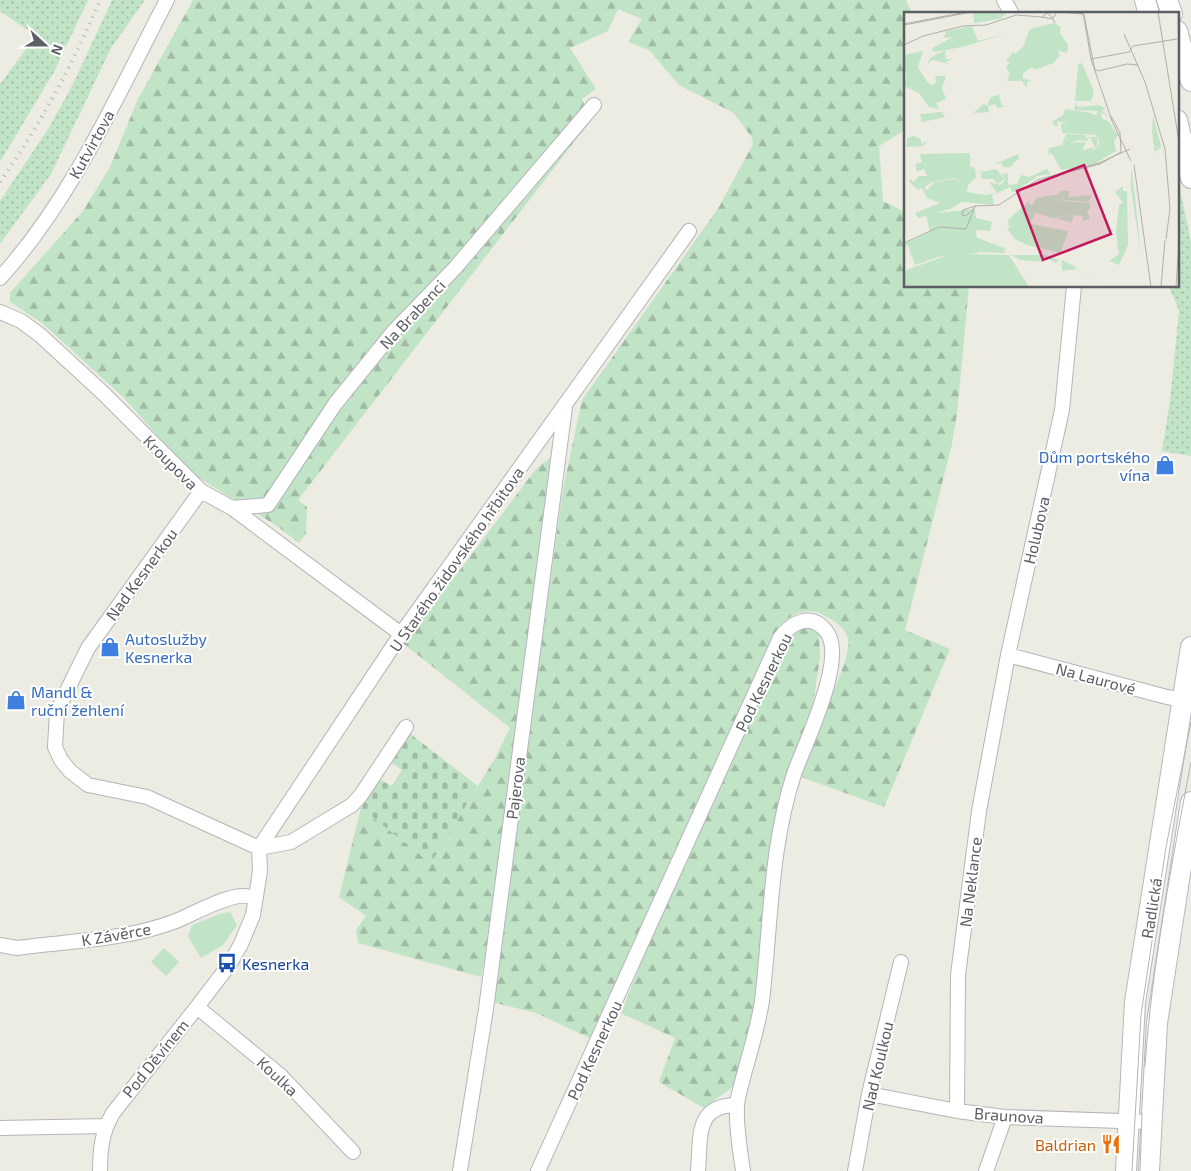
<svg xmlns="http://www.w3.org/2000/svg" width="1191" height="1171" viewBox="0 0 1191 1171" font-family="'Exo 2',sans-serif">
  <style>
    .grass { fill: url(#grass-dots) }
    .forest { fill: url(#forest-firs) }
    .cemetery { fill: url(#cemetery-stones) }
    .park { fill: #c1e3c6 }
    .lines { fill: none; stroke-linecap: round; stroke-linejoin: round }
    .street-casing { stroke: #b4b5ba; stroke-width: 16 }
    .secondary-casing { stroke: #b7b8bf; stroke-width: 22 }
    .street { stroke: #fff; stroke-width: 14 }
    .secondary { stroke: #fff; stroke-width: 20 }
    .tram { stroke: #b4b5b5; stroke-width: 1 }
    .rail { stroke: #b4b5b5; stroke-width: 4; stroke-dasharray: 1 6; stroke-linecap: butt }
    .labels { text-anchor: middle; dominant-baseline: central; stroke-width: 4; stroke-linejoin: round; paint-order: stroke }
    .street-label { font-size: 16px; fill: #5b5e63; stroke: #fff }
    .shop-label { font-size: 16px; fill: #366cbe; stroke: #fff; text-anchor: start }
    .transit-label { font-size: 16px; fill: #164399; stroke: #fff; text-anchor: start }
    .food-label { font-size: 16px; fill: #c56008; stroke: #fff; text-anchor: end }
    .inset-road { fill: none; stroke: #afafac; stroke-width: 1 }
    .view { fill: #c2185b; fill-opacity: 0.15; stroke: #c2185b; stroke-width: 2.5 }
    .inset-edge { fill: none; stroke: #5b5e63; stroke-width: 2.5 }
  </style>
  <defs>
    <pattern id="grass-dots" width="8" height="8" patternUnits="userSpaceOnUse" patternTransform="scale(1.25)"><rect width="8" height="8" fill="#c1e3c6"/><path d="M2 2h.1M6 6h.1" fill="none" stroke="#a0bba4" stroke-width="1.8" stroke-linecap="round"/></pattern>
    <pattern id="forest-firs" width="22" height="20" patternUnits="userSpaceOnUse" patternTransform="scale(1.25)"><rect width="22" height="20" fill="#c1e3c6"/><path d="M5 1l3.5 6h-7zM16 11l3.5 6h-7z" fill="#a0bba4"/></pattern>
    <pattern id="cemetery-stones" width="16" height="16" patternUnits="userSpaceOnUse" patternTransform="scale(1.25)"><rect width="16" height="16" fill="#c1e3c6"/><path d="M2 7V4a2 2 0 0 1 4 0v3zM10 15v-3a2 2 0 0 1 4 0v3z" fill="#a0bba4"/></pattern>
  </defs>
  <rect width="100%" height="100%" fill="#edece3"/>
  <path class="grass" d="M 0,0 L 88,0 L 55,70 L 0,162 L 0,84 L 36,36 L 0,11 Z
    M 112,0 L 145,0 L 111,48 L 51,174 L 0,244 L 0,201 L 50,126 L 75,80 Z
    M 1177,175 L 1191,242 L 1191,456 L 1162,451 L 1170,401 L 1179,311 L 1169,286 L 1177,286 Z"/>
  <path class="forest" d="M 193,0 L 906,0 L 912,14 L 905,14 L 905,130 L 879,146 L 883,201 L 905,212 L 905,286 L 969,286 L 957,414 L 951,448 L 905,630 L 950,649 L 884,807 L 801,777 C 808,758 814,738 821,719 C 828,701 851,659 848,639 C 846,627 831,619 821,614 C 805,607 791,615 779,626 L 745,697 L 590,1038 L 536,1013 L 492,1002 L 563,489 L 582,400 L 719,207 L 753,144 L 752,138 L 734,113 L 679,85 L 649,50 L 628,42 L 642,19 L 618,9 L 608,31 L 570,48 L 596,89 L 582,99 L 591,120 L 298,500 L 307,507 L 306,534 L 299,543 L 277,526 L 191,473 L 123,397 L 42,323 L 10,302 L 10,293 L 83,211 L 110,167 L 138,99 Z
    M 551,457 L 490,933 L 481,977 L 358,943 L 356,930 L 366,916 L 339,897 L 361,808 L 431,863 L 494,760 L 510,728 L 404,644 L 536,469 Z
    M 801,627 L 810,627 L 819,634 L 820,657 L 812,713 L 791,767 L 755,1009 L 739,1082 L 704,1108 L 659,1082 L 675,1038 L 621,1013 L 656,926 L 787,637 Z"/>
  <path class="cemetery" d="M 409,733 L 478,786 L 431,863 L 361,808 L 379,779 L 392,786 L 402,770 L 390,762 Z"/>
  <path class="park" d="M 230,912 L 237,925 L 223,945 L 201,958 L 188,936 L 192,925 L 220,914 Z
    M 164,948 L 179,962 L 166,976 L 151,962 Z"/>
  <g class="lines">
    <defs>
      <path id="street" d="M 1004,0 L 1012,14
        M 0,278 C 73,198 117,95 167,0
        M 0,312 L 21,321 L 40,335 L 103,393 L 201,491 L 232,508 L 401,634
        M 201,491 L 88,648 L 57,711 L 55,747 L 61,760 L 70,771 L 88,785 L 147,797 L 259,848 L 291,842 L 352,805 L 361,795 L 406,727
        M 232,508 L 268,505 L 335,404 L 394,331 L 455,268 L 594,105
        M 1008,655 L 1167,697 L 1191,701
        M 0,945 L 17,948 C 69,941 127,940 176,921 C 192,915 242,885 255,900
        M 197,1007 L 281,1076 L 353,1152
        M 869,1094 L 957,1111 L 1005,1117 L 1150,1122
        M 957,1111 L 958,975 L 979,811 L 1008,655 L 1062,410 L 1074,286
        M 0,1128 L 106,1126
        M 100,1171 C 100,1149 102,1132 113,1113 L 197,1007 L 229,965 L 241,944 L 253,915 L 260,871 L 259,848 L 401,634 L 689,231
        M 460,1171 L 486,1009 L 565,407
        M 538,1171 L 780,638 C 792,622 811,612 826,631 C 848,657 805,743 794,774 C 770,848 771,924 762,1001 C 758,1027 750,1052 743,1078 C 741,1087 737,1098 737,1107 C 736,1128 740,1150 743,1171
        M 698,1171 C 701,1138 694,1105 737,1105
        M 855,1171 L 869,1094 L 901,962
        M 986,1171 L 1005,1117"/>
      <path id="secondary" d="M 1145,0 L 1149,14
        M 1167,0 L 1172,14
        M 1177,31 L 1191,81
        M 1177,120 L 1191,178
        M 1126,1171 L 1135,1002 L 1191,647
        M 1149,1171 L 1157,1023 L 1191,802"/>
    </defs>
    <use href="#street" class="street-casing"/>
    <use href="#secondary" class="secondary-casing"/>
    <use href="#street" class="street"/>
    <use href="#secondary" class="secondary"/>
    <path class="tram" d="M 1145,1066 C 1152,964 1172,863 1191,762
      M 1132,1171 L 1141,1015 L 1166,847 L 1191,722
      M 1140,1171 L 1142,1114"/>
    <path class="rail" d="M 0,182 C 40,125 73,64 100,0"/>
  </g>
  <defs>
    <symbol id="shop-bare" viewBox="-9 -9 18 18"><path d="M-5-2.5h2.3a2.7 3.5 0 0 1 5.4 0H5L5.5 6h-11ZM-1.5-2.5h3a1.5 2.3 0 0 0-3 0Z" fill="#3f7fe0" stroke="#fff" stroke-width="2.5" paint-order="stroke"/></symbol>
    <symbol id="bus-bare" viewBox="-9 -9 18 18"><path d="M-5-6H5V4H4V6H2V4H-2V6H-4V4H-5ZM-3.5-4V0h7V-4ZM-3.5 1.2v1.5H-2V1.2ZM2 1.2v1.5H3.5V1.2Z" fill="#1a4fb4" stroke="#fff" stroke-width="2.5" paint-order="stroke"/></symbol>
    <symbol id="restaurant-bare" viewBox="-9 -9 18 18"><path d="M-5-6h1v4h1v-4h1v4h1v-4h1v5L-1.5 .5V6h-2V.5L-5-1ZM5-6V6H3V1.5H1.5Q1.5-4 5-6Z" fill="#e8710a" stroke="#fff" stroke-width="2.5" paint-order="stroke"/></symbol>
  </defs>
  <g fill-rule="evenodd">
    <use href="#shop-bare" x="1151" y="451" width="28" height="28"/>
    <use href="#shop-bare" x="96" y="633" width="28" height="28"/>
    <use href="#shop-bare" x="2" y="686" width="28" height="28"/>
    <use href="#bus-bare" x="213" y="949" width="28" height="28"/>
    <use href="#restaurant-bare" x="1097" y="1130" width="28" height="28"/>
  </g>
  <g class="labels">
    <g class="street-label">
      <text transform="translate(91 144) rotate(-61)">Kutvirtova</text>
      <text transform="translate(412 314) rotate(-47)">Na Brabenci</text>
      <text transform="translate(171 462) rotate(45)">Kroupova</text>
      <text transform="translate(1036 530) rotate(-77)">Holubova</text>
      <text transform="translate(456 559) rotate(-55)">U Starého židovského hřbitova</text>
      <text transform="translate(141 574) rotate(-54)">Nad Kesnerkou</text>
      <text transform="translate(1096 678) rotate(15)">Na Laurové</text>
      <text transform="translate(763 682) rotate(-64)">Pod Kesnerkou</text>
      <text transform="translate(515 788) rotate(-83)">Pajerova</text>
      <text transform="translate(970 882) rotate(-83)">Na Neklance</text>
      <text transform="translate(1151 908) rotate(-81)">Radlická</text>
      <text transform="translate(116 934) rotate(-10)">K Závěrce</text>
      <text transform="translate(594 1050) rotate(-65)">Pod Kesnerkou</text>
      <text transform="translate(155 1058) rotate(-51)">Pod Děvínem</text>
      <text transform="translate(877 1066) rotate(-77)">Nad Koulkou</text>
      <text transform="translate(278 1076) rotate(43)">Koulka</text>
      <text transform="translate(1009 1115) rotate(4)">Braunova</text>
    </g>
    <g class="shop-label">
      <text x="1150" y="456" text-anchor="end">Dům portského<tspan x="1150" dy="18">vína</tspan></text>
      <text x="125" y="638">Autoslužby<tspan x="125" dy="18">Kesnerka</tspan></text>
      <text x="31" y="691">Mandl &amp;<tspan x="31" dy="18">ruční žehlení</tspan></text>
    </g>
    <g class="transit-label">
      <text x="242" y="963">Kesnerka</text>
    </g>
    <g class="food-label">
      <text x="1096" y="1144">Baldrian</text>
    </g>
  </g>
  <g transform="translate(904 12)">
    <rect width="275" height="275" fill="#edece3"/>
    <path d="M 145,36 L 153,38 L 156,43 L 149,51 L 131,58 L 128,55 L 119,61 L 119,67 L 128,68 L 123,70 L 123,76 L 118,69 L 103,69 L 106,61 ZM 41,38 L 42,47 L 49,47 L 41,50 L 50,53 L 28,48 L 23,53 L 26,46 ZM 171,91 L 174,95 L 195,93 L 202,97 L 198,98 L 206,107 L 197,100 L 198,107 L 191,106 L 194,99 L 171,98 ZM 38,100 L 41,105 L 18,110 L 16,102 ZM 249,104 L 257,134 L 256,137 L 252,134 L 255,138 L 251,139 L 252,142 L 251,141 L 248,120 ZM 210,118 L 214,123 L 210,129 L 212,139 L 189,153 L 157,158 L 149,143 L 146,141 L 144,143 L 145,136 L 158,133 L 162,122 L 182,123 L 182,127 L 185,124 L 184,129 L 174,128 L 166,131 L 182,130 L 178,138 L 191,135 L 186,125 L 193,125 L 194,133 L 184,141 L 195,134 L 195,127 L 191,123 ZM 0,123 L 3,133 L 3,126 L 10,124 L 17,127 L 17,132 L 24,129 L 19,134 L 3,135 ZM 227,154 L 231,185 L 237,243 L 227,176 ZM 76,157 L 78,160 L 92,157 L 100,167 L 94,172 L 89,167 L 78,167 ZM 143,157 L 147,162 L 134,164 L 112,179 L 108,180 L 106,175 L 93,181 L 85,170 L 96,173 L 101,168 L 98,162 L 104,161 L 104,173 L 113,172 L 117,163 L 125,165 ZM 27,219 L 42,242 L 0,257 L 11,253 L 4,234 L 0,232 ZM 71,225 L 103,237 L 99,238 L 101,241 L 72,240 ZM 58,242 L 105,243 L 125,275 L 0,275 L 0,259 L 41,244 ZM 107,243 L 142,243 L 155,248 L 152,251 L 141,245 L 139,250 L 116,248 ZM 158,248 L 171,255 L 190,270 L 196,275 L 173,257 L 158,259 Z" fill="#c1e3c6"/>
    <path d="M 19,39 L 14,55 L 22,68 L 28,74 L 32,70 L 31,64 L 42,64 L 38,76 L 42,87 L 32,91 L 35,97 L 25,95 L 15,81 L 0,74 L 3,62 L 0,59 L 0,43 ZM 95,82 L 97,92 L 101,94 L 94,96 L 91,92 L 84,94 L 85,100 L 69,101 L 80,92 L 83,94 L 86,86 ZM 6,167 L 13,173 L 29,170 L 20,175 L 23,178 L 31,170 L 50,167 L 64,173 L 63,180 L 81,183 L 93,181 L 88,183 L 90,193 L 58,190 L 46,197 L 14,206 L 11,201 L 36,191 L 23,186 L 18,176 L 14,178 L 5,169 ZM 219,174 L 219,179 L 223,179 L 224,233 L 215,253 L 205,249 L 215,242 L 212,221 L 215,193 L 219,191 L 211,180 ZM 156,179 L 166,179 L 164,185 L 188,183 L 184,190 L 158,188 L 161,185 L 157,187 L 159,189 L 186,191 L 186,197 L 183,199 L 186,207 L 178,209 L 179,204 L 170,203 L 167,211 L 153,206 L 173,201 L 149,206 L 131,201 L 126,212 L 164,219 L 162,227 L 156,241 L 123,233 L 125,227 L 111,212 L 105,215 L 104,208 L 124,190 L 128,194 L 132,186 L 155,182 Z" fill="#c1e3c6"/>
    <path d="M 103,0 L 96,7 L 70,11 L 69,1 ZM 66,141 L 66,155 L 71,156 L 72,165 L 64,173 L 50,166 L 12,173 L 10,170 L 15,164 L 23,164 L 20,157 L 13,160 L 11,152 L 18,150 L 16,142 Z" fill="#c1e3c6"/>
    <path d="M 150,11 L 157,15 L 156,21 L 164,33 L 163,41 L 145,36 L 106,61 L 102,55 L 106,50 L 102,49 L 109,40 L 111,42 L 119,35 L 126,17 ZM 68,14 L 74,29 L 105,21 L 58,35 L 30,40 L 28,36 L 49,25 L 40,26 L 42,19 ZM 178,51 L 190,79 L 187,89 L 171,89 L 174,52 ZM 161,97 L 187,101 L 205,110 L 210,118 L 195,123 L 158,121 L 157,112 L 164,111 L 153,109 L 154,114 L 151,114 L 148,110 L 159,103 ZM 114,142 L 115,146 L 106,155 L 99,155 L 98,151 L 91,152 ZM 71,197 L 72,206 L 88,210 L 86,219 L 72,218 L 74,241 L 31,245 L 22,202 ZM 111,212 L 126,227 L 123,233 L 111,227 L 103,217 Z" fill="#c1e3c6"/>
    <path class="inset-road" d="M 155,0 L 180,2M 157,0 L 194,0M 179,0 L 187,47 L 208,109 L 227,149M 254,0 L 275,130M 274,0 L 275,66M 143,1 L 149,6 L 153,0M 176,1 L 180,3 L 191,59M 138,5 L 149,7 L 151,11M 0,12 L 62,0M 0,13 L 68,0M 220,22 L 241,70 L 261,137 L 266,197 L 262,227M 0,33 L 19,24 L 59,14 L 82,13 L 112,3 L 138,5 L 144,0M 187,47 L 225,40 L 229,34 L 273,27M 191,57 L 194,59 L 223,52 L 234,53M 230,153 L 247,275M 153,163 L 196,152 L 217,140 L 216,121 L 207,104M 71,194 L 59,198 L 58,203 L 62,204 L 72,194M 0,231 L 35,215 L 62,217 L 71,194 L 95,193 L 133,168 L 195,151 L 226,137M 257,275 L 261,228M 272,275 L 275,229"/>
    <path class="view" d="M 180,153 L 207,222 L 139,248 L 113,179 Z"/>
    <rect width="275" height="275" class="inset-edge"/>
  </g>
  <g transform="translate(45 45) rotate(111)" stroke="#ffffff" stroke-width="4" paint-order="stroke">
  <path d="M0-4L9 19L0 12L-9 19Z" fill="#5b5e63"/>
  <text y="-8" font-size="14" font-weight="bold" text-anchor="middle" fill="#5b5e63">N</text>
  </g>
</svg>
